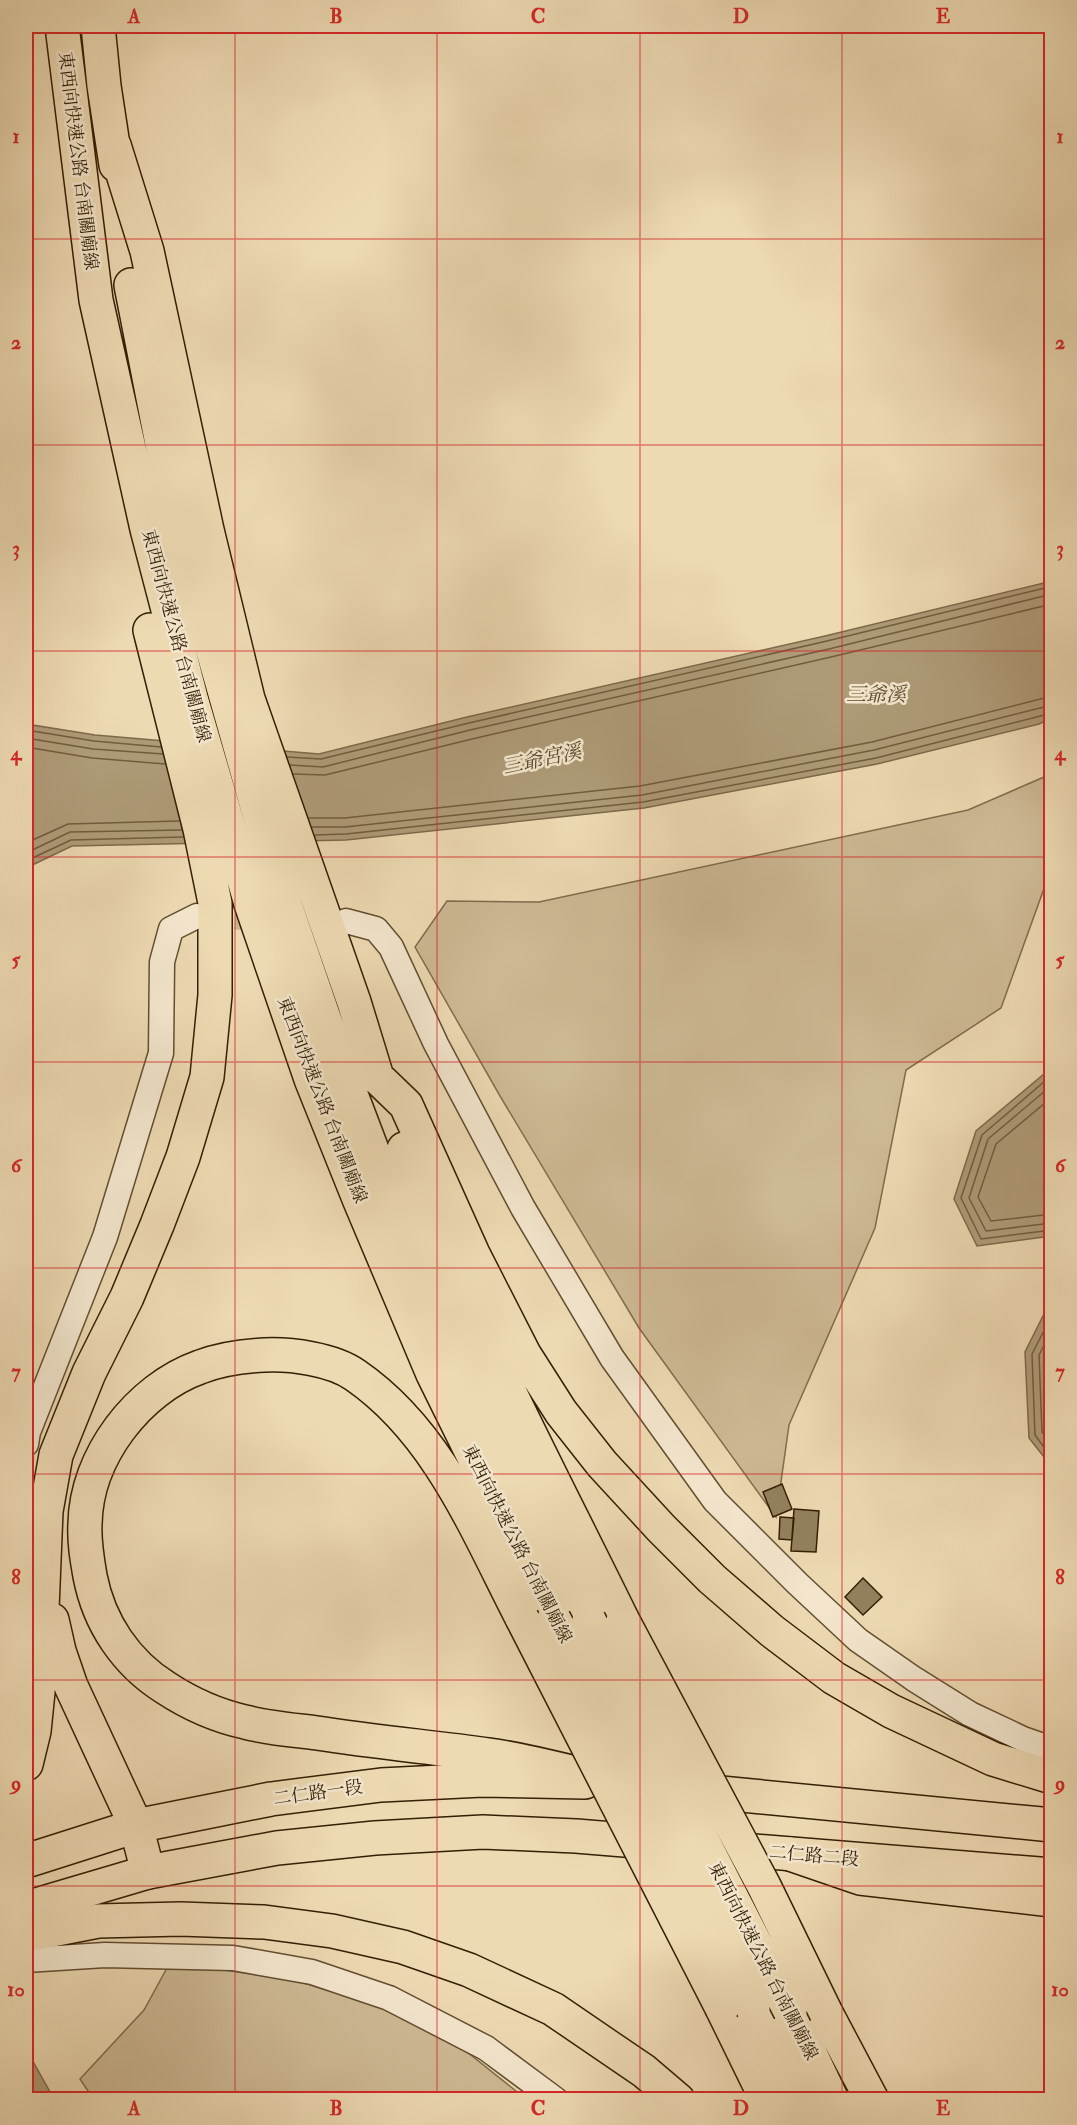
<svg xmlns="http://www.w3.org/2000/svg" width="1077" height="2125" viewBox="0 0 1077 2125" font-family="'IM FELL Double Pica','Noto Serif TC',serif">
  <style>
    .green { fill: #cdb994; stroke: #806c4c; stroke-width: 1.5 }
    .water { fill: #ae9a77; stroke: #7d6949; stroke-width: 1.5 }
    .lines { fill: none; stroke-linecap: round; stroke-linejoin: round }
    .shore { stroke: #705c3e; stroke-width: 1.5 }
    .building { fill: #94805e; stroke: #331f04; stroke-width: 1.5 }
    .minor-tunnel { stroke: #c8b48f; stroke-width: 24; stroke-dasharray: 24 12; stroke-linecap: butt }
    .minor-casing { stroke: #624e30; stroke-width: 27 }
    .primary-casing { stroke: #331f04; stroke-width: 36 }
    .trunk-casing { stroke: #331f04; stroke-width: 36 }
    .minor { stroke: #f3e6cd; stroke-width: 24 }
    .primary { stroke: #edd9b2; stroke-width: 33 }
    .trunk { stroke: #edd9b2; stroke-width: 33 }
    .trunk-bridge-casing { stroke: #331f04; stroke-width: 36; stroke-linecap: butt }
    .trunk-bridge { stroke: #edd9b2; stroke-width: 33 }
    .grid { fill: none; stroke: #d62828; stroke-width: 1.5; stroke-opacity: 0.55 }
    .labels { text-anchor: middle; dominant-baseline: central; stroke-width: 5; stroke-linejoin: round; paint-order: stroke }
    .street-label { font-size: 18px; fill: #331f04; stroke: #f3e6cd }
    .water-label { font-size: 20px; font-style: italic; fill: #5e4a2c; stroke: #f3e6cd }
    .neatline { fill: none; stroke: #d62828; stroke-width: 2 }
    .grid-label { font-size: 20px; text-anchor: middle; font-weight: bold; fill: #d62828 }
  </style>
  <rect width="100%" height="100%" fill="#edd9b2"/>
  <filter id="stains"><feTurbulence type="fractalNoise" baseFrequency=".00333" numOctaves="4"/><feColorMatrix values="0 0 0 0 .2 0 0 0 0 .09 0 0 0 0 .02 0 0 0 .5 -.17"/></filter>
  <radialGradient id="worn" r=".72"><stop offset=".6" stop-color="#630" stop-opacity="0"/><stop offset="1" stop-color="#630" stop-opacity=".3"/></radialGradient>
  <path class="green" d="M 1051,774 L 1051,869 L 1001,1008 L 906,1070 L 875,1228 L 789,1425 L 776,1517 L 639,1328 L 500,1096 L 415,947 L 447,901 L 539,902 L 968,810 Z
    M 167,1968 L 211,1968 L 297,1981 L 387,2008 L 462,2048 L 526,2099 L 94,2100 L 80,2079 L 144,2010 Z"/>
  <path class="water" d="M 1051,578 L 1051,718 L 1039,724 L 877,764 L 644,808 L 346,840 L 72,846 L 26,868 L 26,724 L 95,735 L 319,754 L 467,717 L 825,636 L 1044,583 Z
    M 1051,1068 L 1051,1236 L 977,1246 L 954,1199 L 976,1131 Z
    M 1051,1307 L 1052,1457 L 1044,1457 L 1029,1438 L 1025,1352 L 1045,1312 Z
    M 26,2049 L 54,2099 L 26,2099 Z"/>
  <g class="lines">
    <path class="shore" d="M 26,730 L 94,741 L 161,747
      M 26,738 L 93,749 L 163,754
      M 26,747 L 92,758 L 165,764
      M 287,757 L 321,759 L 469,723 L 827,641 L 1045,588 L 1052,585
      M 290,765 L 323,767 L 470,730 L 829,649 L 1052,594
      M 293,774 L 325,775 L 472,739 L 831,657 L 1052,604
      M 309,818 L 345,818 L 640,786 L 872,742 L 1052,696
      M 312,827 L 345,827 L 642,795 L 874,750 L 1052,705
      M 315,835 L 346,834 L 643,802 L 876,758 L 1052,713
      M 26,843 L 68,824 L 179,821
      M 26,853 L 70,832 L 182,830
      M 26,861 L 71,840 L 183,837
      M 1052,1075 L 982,1135 L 961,1198 L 981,1239 L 1052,1230
      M 1052,1085 L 988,1139 L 969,1198 L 986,1231 L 1052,1223
      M 1052,1097 L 996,1144 L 978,1197 L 991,1221 L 1052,1214
      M 1052,1315 L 1032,1354 L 1035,1435 L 1046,1450 L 1052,1451
      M 1052,1330 L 1039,1355 L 1042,1432 L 1052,1443
      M 1052,1350 L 1048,1357 L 1052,1430"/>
  </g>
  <path class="building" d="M 782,1484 L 792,1509 L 773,1517 L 763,1492 Z
    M 794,1509 L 819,1511 L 816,1552 L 791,1551 Z
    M 780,1517 L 794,1518 L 792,1540 L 779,1539 Z
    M 863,1578 L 882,1597 L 863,1615 L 845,1597 Z"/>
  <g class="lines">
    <path class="minor-tunnel" d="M 199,916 L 272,919"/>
    <defs>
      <path id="minor" d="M 346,921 L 376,929 L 391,947 L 436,1044 L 523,1208 L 612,1358 L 715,1501 L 798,1584 L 858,1640 L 914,1679 L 970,1714 L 1023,1739 L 1052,1749
        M 26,1444 L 28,1432 L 105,1237 L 161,1053 L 162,962 L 171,929 L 197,916
        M 26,1960 L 105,1955 L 233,1958 L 312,1972 L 389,1998 L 486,2048 L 556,2100"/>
      <path id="primary" d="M 690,1790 L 1052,1825
        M 718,1848 L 1052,1875
        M 26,1861 L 136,1826 L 271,1799 L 381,1785 L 482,1780 L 585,1782
        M 26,1908 L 148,1872 L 277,1848 L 375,1838 L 483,1832 L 576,1836 L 661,1843"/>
      <path id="trunk" d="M 62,26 L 96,300 L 147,529 L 191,698 L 251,904 L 311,1079 L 360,1201 L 433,1374 L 554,1619
        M 98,26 L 104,86 L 116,165
        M 114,145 L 147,251 L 207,530 L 248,699 L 354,1002 L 377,1077 L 406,1105 L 473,1254 L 524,1354 L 561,1412 L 602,1464 L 661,1528 L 712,1579 L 772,1631 L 834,1678 L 891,1711 L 993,1759 L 1052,1777
        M 131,285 L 179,531 L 285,905 L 344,1076 L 391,1200 L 473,1387 L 589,1620
        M 404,1149 C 464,1312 547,1466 623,1621
        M 522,1618 C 477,1531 438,1432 355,1375 C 332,1359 291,1354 265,1355 C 243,1356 221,1359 200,1367 C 138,1389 86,1457 85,1524 C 84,1542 87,1559 90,1576 C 99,1623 126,1663 166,1688 C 189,1703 218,1716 245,1722 C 268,1728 293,1730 317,1733 C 374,1742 431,1747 489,1755 C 532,1761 576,1774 618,1783
        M 52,1620 L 59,1651 L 71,1686 L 136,1826 L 148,1872
        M 26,1764 L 34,1731 L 39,1682 L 46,1511 L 56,1455 L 89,1373 L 127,1297 L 157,1225 L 183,1157 L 207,1077 L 215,995 L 215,903 L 200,829 L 150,630
        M 790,1854 L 860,1878 L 1052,1900
        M 26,1935 L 98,1921 L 181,1919 L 264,1922 L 332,1931 L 403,1947 L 469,1970 L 553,2009 L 644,2071 L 678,2100
        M 722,2008 L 767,2100
        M 753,2009 L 798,2100
        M 790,2011 L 832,2100
        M 826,2013 L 872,2100"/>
    </defs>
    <use href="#minor" class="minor-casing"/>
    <use href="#primary" class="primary-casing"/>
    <use href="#trunk" class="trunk-casing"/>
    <use href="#minor" class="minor"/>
    <use href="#primary" class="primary"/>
    <use href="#trunk" class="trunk"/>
    <defs>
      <path id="trunk-bridge" d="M 522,1618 L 722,2008
        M 554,1619 L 753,2009
        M 589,1620 L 790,2011
        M 623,1621 L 764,1886 L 826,2013"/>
    </defs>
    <use href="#trunk-bridge" class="trunk-bridge-casing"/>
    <use href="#trunk-bridge" class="trunk-bridge"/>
  </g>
  <path class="grid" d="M 235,26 L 235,2100M 437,26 L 437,2100M 640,26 L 640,2100M 842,26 L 842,2100M 26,239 L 1052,239M 26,445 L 1052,445M 26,651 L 1052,651M 26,857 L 1052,857M 26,1062 L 1052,1062M 26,1268 L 1052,1268M 26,1474 L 1052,1474M 26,1680 L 1052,1680M 26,1886 L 1052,1886"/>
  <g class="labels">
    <g class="street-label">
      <text transform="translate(78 161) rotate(83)">東西向快速公路 台南關廟線</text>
      <text transform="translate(176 636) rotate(75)">東西向快速公路 台南關廟線</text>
      <text transform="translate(322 1100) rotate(69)">東西向快速公路 台南關廟線</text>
      <text transform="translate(517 1544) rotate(63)">東西向快速公路 台南關廟線</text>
      <text transform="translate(318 1793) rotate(-8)">二仁路一段</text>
      <text transform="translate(814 1856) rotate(5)">二仁路二段</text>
      <text transform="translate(763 1961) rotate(63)">東西向快速公路 台南關廟線</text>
    </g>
    <g class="water-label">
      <text x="876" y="694">三爺溪</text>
      <text transform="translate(542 759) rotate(-12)">三爺宮溪</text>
    </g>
  </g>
  <rect width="1077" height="2125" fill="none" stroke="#edd9b2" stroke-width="66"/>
  <rect x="33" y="33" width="1011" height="2059" class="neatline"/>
  <g class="grid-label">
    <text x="134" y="23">A</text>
    <text x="336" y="23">B</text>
    <text x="538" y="23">C</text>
    <text x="741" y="23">D</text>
    <text x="943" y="23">E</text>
    <text x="16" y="143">1</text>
    <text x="1060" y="143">1</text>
    <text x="16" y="349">2</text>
    <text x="1060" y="349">2</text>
    <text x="16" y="555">3</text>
    <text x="1060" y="555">3</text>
    <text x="16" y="760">4</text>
    <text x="1060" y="760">4</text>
    <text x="16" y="966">5</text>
    <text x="1060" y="966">5</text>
    <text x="16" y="1172">6</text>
    <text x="1060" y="1172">6</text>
    <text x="16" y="1378">7</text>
    <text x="1060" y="1378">7</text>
    <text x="16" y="1584">8</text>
    <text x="1060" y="1584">8</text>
    <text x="16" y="1790">9</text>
    <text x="1060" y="1790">9</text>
    <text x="16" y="1996">10</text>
    <text x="1060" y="1996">10</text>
    <text x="134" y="2115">A</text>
    <text x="336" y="2115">B</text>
    <text x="538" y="2115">C</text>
    <text x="741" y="2115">D</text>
    <text x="943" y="2115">E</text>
  </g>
  <rect width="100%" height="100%" filter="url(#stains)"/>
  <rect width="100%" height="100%" fill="url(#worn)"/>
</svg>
